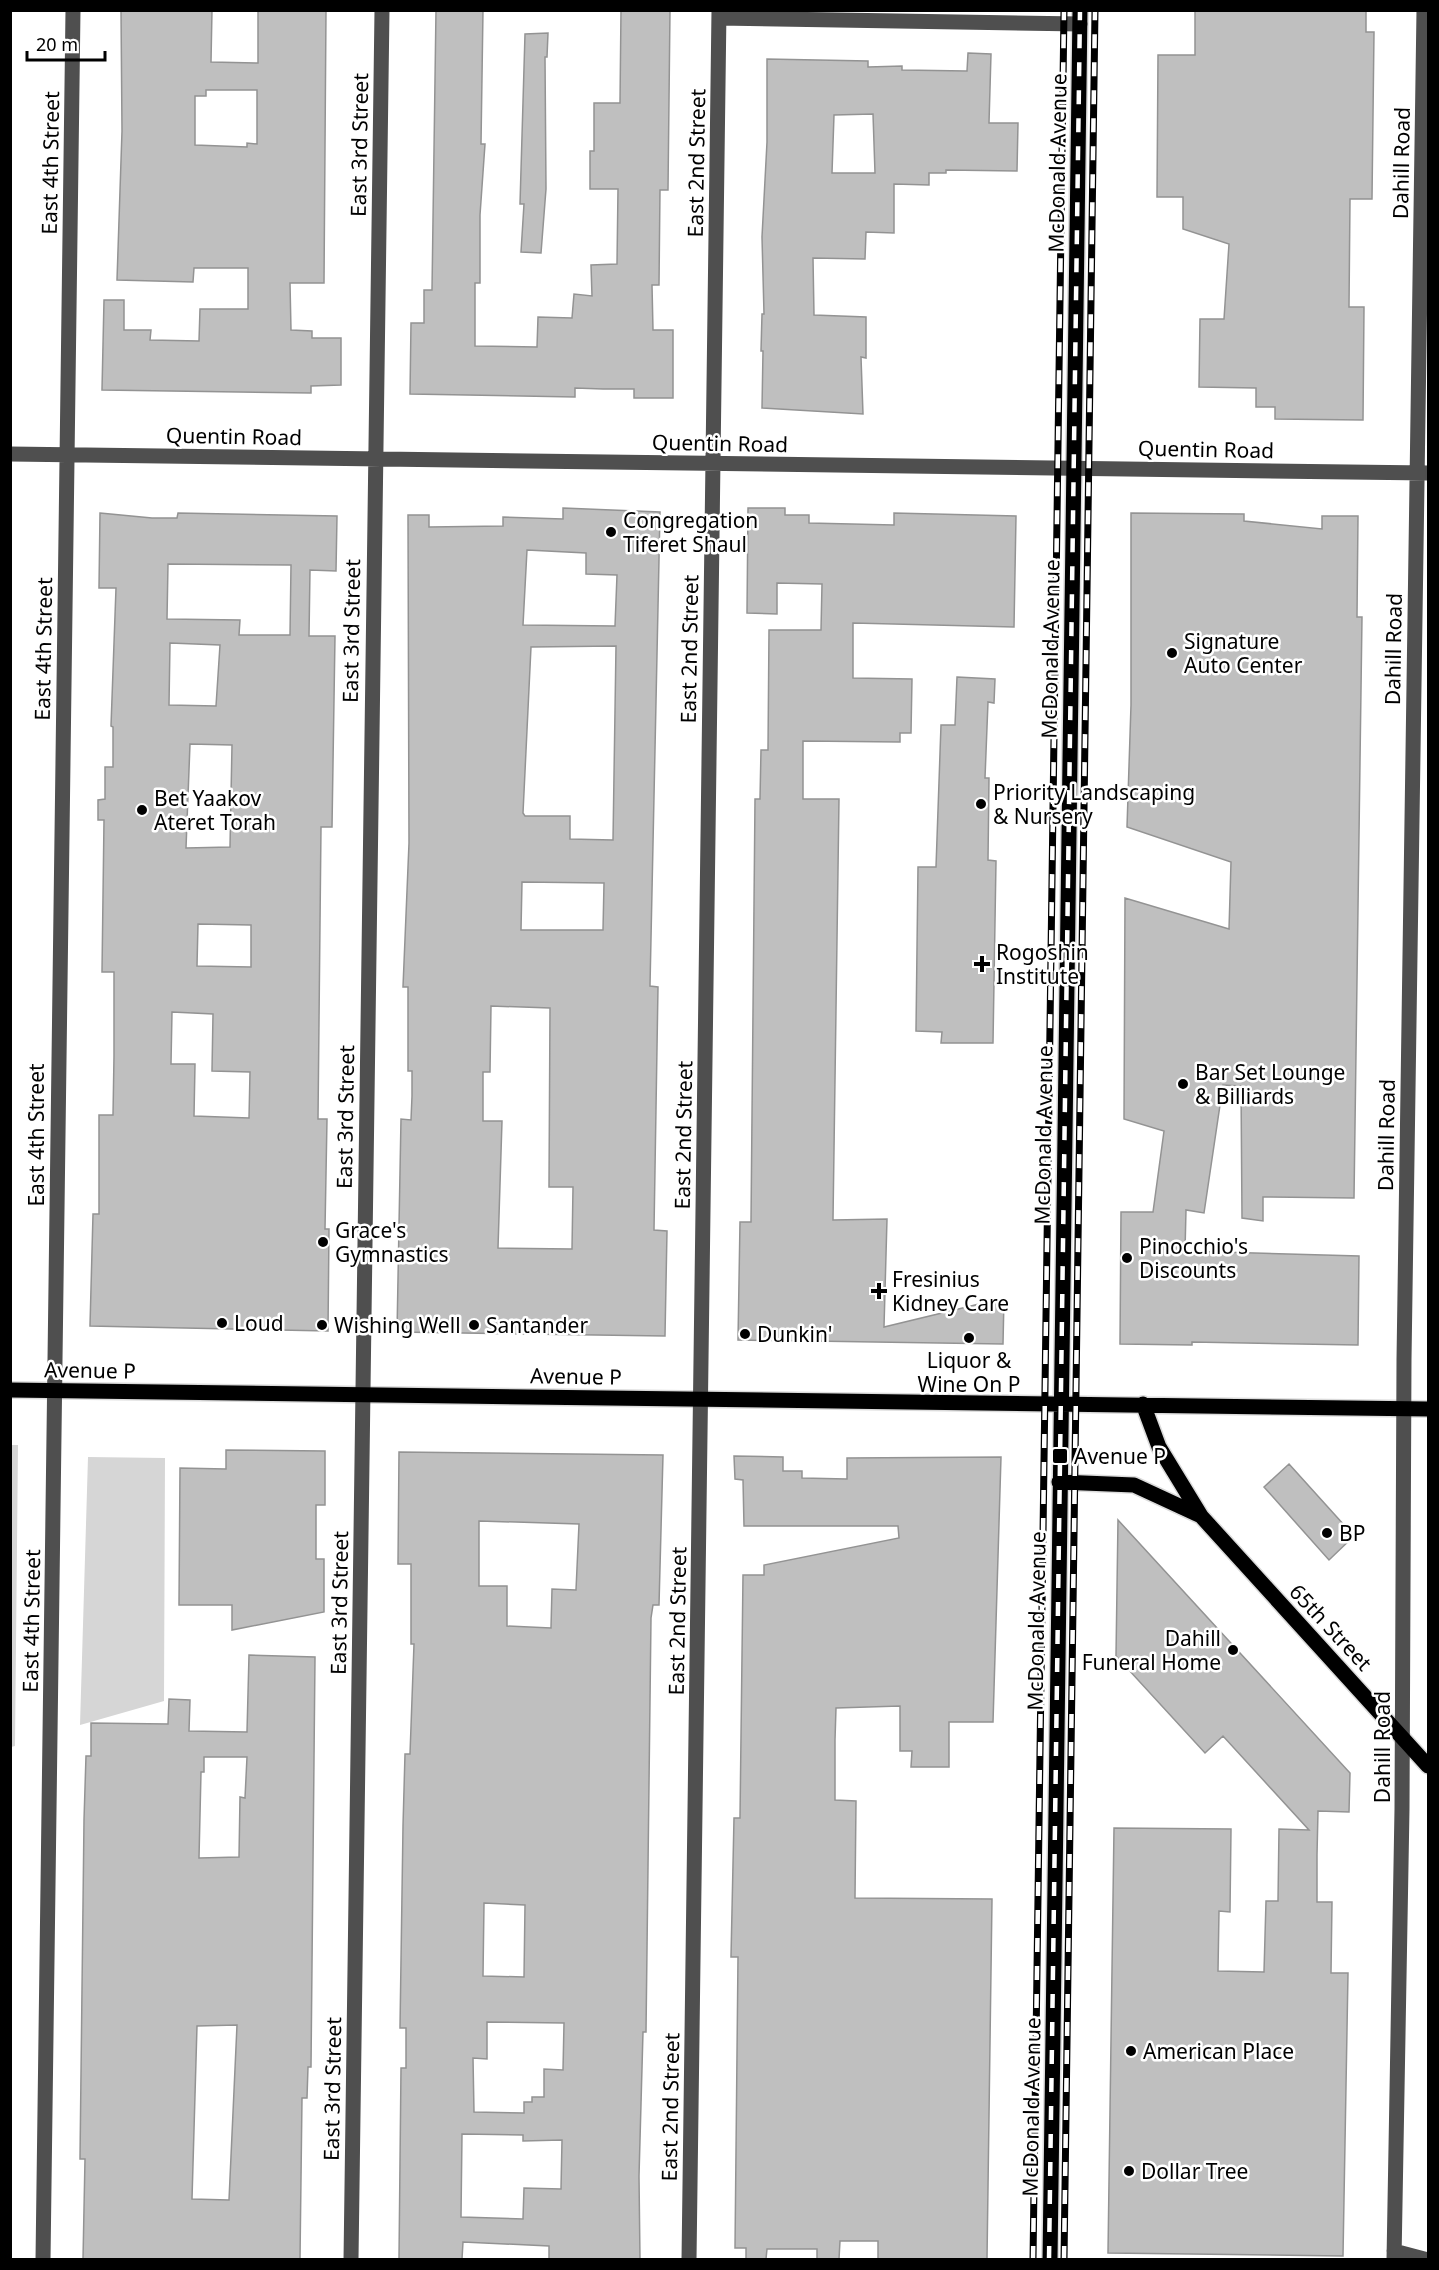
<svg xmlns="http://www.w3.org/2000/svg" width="1439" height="2270" viewBox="0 0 1439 2270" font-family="'Noto Sans',sans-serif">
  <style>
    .green { fill: #d6d6d6 }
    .building { fill: #bfbfbf; stroke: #939393; stroke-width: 1.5; fill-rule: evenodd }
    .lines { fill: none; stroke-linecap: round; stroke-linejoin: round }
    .major-casing { stroke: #dbdbdb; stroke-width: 18 }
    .minor { stroke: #4f4f4f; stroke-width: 15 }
    .major { stroke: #000; stroke-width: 15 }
    .rail-casing { stroke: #000; stroke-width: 7 }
    .rail { stroke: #fff; stroke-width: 4.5; stroke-dasharray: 14; stroke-linecap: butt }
    .poi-dot { fill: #000; stroke: #fff; stroke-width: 2 }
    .labels { text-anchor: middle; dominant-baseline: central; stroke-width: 5; stroke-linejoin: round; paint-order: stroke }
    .street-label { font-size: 21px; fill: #000; stroke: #fff }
    .poi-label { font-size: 21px; fill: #000; stroke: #fff; text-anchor: start }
  </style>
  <rect width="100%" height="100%" fill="#fff"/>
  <path class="green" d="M 10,1445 L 18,1445 L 15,1746 L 11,1747 Z
    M 88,1457 L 165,1458 L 164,1701 L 80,1725 Z"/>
  <path class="building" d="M 121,10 L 212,10 L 211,62 L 258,63 L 258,10 L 326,10 L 324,283 L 290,283 L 291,330 L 312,331 L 312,338 L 341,338 L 341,385 L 311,386 L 311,393 L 102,390 L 104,300 L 124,300 L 124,330 L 151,330 L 150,340 L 199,341 L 200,309 L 248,309 L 248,268 L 194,268 L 193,282 L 117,280 L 122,131 ZM 206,90 L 257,90 L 257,144 L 247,143 L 247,147 L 195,145 L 195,96 L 206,96 Z
    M 436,10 L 483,10 L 481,144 L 485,144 L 480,215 L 480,283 L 475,283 L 475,346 L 537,347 L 538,317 L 572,318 L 574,294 L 592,296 L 591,265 L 617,264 L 618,189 L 590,189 L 590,151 L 594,151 L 594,103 L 620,103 L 621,10 L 670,10 L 668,190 L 660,190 L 659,285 L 652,285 L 653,330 L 673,330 L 673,398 L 634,398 L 634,389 L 603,389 L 575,388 L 575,397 L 410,394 L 411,323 L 424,323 L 424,290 L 432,290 Z
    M 1195,10 L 1366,10 L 1366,32 L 1374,32 L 1372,199 L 1350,199 L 1349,307 L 1364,307 L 1363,420 L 1275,419 L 1275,407 L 1256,407 L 1256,388 L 1199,387 L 1200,319 L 1224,319 L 1229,244 L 1183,229 L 1183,197 L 1157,197 L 1158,55 L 1195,55 Z
    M 548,33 L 547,57 L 545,57 L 546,189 L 541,253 L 521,252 L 524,204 L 520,204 L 525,34 Z
    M 968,53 L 991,54 L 989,123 L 1018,123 L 1017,171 L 946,170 L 946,173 L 929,173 L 929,185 L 894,184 L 894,233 L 866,232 L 865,259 L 813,258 L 814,315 L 866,317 L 866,358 L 861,357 L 863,414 L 762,408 L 763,351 L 761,351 L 762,314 L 764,314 L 762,237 L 767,142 L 767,59 L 868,61 L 868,67 L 902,66 L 902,70 L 967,71 ZM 873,114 L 875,173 L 832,173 L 834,115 Z
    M 563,508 L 660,512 L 650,986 L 658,987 L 654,1230 L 667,1231 L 665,1336 L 397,1332 L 401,1119 L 411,1120 L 412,1096 L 412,1071 L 408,1071 L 408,987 L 403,987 L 409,843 L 408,515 L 429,515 L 429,527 L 503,526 L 503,517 L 563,519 ZM 527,550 L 586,553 L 586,574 L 617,575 L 615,626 L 523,625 ZM 616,646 L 613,840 L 570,839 L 570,816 L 525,816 L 523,813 L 531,647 ZM 522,882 L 604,883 L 603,930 L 521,930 ZM 491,1006 L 550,1008 L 549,1187 L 573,1187 L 572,1249 L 498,1248 L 502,1121 L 483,1121 L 483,1072 L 490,1072 Z
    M 748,508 L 785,508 L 785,515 L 809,515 L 809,523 L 894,525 L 894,513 L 1016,516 L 1014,627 L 853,623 L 853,678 L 912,679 L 911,733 L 900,733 L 900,742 L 803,741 L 803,799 L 839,799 L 833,1220 L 887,1219 L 884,1327 L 1004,1298 L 1003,1344 L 738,1340 L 740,1222 L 751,1222 L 755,799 L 760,799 L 761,750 L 768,750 L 769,630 L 821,630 L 822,584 L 777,583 L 777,614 L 747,613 Z
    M 100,513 L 152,518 L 177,518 L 178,513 L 337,516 L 336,571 L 310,570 L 309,636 L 335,636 L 332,827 L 321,827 L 318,1119 L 327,1119 L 325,1229 L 329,1229 L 328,1331 L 90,1326 L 93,1214 L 99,1214 L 99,1115 L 113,1115 L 114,1056 L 114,972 L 102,972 L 104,820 L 98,820 L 98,800 L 105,799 L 105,767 L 113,767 L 113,727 L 111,726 L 116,588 L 99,588 ZM 168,564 L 291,565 L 290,635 L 239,635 L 240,620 L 167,619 ZM 170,643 L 220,645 L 216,706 L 169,705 ZM 190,744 L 232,745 L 230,847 L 186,848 ZM 198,924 L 251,925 L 251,967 L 197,966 ZM 172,1012 L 213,1014 L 212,1071 L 250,1072 L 249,1118 L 194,1116 L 195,1064 L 171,1064 Z
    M 1131,513 L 1244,514 L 1244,521 L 1322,529 L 1322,516 L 1358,516 L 1357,617 L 1362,617 L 1354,1198 L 1263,1197 L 1263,1221 L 1242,1218 L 1241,1086 L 1223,1085 L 1204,1213 L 1186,1210 L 1185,1251 L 1359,1256 L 1358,1345 L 1192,1342 L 1192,1345 L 1120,1344 L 1121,1212 L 1153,1212 L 1164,1131 L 1124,1119 L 1125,898 L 1229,929 L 1231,862 L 1127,827 L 1131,705 Z
    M 957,677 L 995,679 L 994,703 L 988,702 L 985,778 L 989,778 L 988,860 L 996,861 L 993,1043 L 941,1043 L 942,1032 L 916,1031 L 918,867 L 936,867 L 941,725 L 955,725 Z
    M 226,1450 L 325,1451 L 325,1505 L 316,1505 L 316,1559 L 324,1559 L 324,1612 L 232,1630 L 232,1605 L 179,1605 L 180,1468 L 226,1469 Z
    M 399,1452 L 663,1455 L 659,1605 L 653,1605 L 651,1618 L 646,2032 L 643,2032 L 639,2176 L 640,2259 L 549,2259 L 549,2246 L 463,2242 L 462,2259 L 399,2259 L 401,2068 L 406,2068 L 406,2028 L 400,2028 L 403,1826 L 405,1754 L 410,1754 L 414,1644 L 411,1644 L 411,1564 L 398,1564 ZM 479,1521 L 579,1524 L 576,1590 L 552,1589 L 551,1628 L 507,1626 L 507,1586 L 479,1586 ZM 484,1903 L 525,1905 L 524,1977 L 483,1976 ZM 487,2022 L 564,2023 L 563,2070 L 544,2069 L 544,2097 L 532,2097 L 532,2102 L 524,2102 L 524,2113 L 474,2112 L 473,2058 L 487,2059 ZM 462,2134 L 523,2135 L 523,2141 L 562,2140 L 561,2189 L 524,2188 L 523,2219 L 461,2217 Z
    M 734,1456 L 783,1457 L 783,1471 L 802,1471 L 802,1478 L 847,1479 L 847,1458 L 1001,1457 L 993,1722 L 949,1722 L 949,1767 L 911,1767 L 912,1751 L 900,1751 L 900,1706 L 836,1708 L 835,1740 L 835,1800 L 856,1801 L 855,1898 L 992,1899 L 987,2259 L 878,2259 L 878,2241 L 840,2241 L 839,2259 L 817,2259 L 817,2249 L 767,2249 L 766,2259 L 746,2259 L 746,2248 L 735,2248 L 738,1957 L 731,1957 L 734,1818 L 740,1818 L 743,1575 L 764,1575 L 764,1565 L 899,1538 L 898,1526 L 744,1526 L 743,1480 L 735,1479 Z
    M 1289,1464 L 1354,1536 L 1329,1560 L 1264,1487 Z
    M 1118,1520 L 1350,1773 L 1349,1812 L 1318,1811 L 1317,1855 L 1317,1902 L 1332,1902 L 1331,1973 L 1348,1973 L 1343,2256 L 1108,2253 L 1114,1828 L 1231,1829 L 1230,1912 L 1219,1911 L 1218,1971 L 1264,1972 L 1266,1901 L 1278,1901 L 1279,1829 L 1309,1830 L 1223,1736 L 1205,1753 L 1116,1656 Z
    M 249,1655 L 315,1657 L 311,2067 L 308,2067 L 307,2098 L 302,2098 L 300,2259 L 83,2259 L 85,2159 L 80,2159 L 84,1820 L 86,1756 L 91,1756 L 91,1723 L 168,1724 L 169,1699 L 190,1700 L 189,1731 L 247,1732 ZM 204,1757 L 247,1757 L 245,1798 L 240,1797 L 239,1857 L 199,1858 L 201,1772 L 204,1772 ZM 237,2025 L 229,2200 L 192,2199 L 197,2026 Z"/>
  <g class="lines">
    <defs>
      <path id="major" d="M 10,1390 L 1428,1409
        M 1143,1404 L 1159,1447 L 1201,1516 L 1428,1766
        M 1059,1482 L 1134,1485 L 1201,1516
        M 1050,2260 L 1080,10"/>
    </defs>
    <use href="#major" class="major-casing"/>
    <path class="minor" d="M 719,18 L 1080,24
      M 10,454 L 1428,473
      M 1394,2251 L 1428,2260
      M 43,2260 L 73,10
      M 351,2260 L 382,10
      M 689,2260 L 719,10
      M 1394,2260 L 1402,1809 L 1404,1360 L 1424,10"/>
    <use href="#major" class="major"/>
    <defs>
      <path id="rail" d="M 1033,2260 L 1064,10
        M 1049,2260 L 1080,10
        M 1064,2260 L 1095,10"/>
    </defs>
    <use href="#rail" class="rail-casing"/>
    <use href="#rail" class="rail"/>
  </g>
  <g class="poi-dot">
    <circle cx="611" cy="532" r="6"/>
    <circle cx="1172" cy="653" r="6"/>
    <circle cx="981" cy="804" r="6"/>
    <circle cx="142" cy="810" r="6"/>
    <path d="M979 955h6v6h6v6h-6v6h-6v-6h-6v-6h6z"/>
    <circle cx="1183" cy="1084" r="6"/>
    <circle cx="323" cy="1242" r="6"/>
    <circle cx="1127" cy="1258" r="6"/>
    <path d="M876 1282h6v6h6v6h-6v6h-6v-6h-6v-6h6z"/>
    <circle cx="222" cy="1323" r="6"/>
    <circle cx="322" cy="1325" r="6"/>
    <circle cx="474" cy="1325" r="6"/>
    <circle cx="745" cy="1334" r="6"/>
    <circle cx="969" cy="1338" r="6"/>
    <rect x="1052" y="1448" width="16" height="16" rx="3"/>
    <circle cx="1327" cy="1533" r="6"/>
    <circle cx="1233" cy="1650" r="6"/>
    <circle cx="1131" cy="2051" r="6"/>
    <circle cx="1129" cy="2171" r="6"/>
  </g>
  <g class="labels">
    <g class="street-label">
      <text transform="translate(359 145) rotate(-89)">East 3rd Street</text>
      <text transform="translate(50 163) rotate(-89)">East 4th Street</text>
      <text transform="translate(696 163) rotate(-89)">East 2nd Street</text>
      <text transform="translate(1057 163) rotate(-89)">McDonald Avenue</text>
      <text transform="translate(1401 163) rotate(-89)">Dahill Road</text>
      <text transform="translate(234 436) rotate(1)">Quentin Road</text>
      <text transform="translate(720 443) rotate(1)">Quentin Road</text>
      <text transform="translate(1206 449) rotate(1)">Quentin Road</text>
      <text transform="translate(351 631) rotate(-89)">East 3rd Street</text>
      <text transform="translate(43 649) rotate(-89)">East 4th Street</text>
      <text transform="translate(689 649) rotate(-89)">East 2nd Street</text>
      <text transform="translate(1050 649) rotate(-89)">McDonald Avenue</text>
      <text transform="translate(1393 649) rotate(-89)">Dahill Road</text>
      <text transform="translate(345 1117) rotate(-89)">East 3rd Street</text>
      <text transform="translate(36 1135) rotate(-90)">East 4th Street</text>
      <text transform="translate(683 1135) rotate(-89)">East 2nd Street</text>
      <text transform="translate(1043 1135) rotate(-89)">McDonald Avenue</text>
      <text transform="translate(1386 1135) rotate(-89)">Dahill Road</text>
      <text transform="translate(90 1370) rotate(1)">Avenue P</text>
      <text transform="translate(576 1376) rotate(1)">Avenue P</text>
      <text transform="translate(339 1603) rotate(-89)">East 3rd Street</text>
      <text transform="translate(31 1621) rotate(-89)">East 4th Street</text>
      <text transform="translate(677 1621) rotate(-89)">East 2nd Street</text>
      <text transform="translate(1036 1621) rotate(-89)">McDonald Avenue</text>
      <text transform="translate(1331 1627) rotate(47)">65th Street</text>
      <text transform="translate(1382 1747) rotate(-90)">Dahill Road</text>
      <text transform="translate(332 2089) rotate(-89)">East 3rd Street</text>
      <text transform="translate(670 2107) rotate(-89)">East 2nd Street</text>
      <text transform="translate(1031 2107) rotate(-89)">McDonald Avenue</text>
    </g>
    <g class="poi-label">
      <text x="623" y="520">Congregation<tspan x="623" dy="24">Tiferet Shaul</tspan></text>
      <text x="1184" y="641">Signature<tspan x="1184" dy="24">Auto Center</tspan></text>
      <text x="993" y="792">Priority Landscaping<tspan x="993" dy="24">&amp; Nursery</tspan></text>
      <text x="154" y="798">Bet Yaakov<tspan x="154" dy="24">Ateret Torah</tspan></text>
      <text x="996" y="952">Rogoshin<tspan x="996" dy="24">Institute</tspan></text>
      <text x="1195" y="1072">Bar Set Lounge<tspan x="1195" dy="24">&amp; Billiards</tspan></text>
      <text x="335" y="1230">Grace's<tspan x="335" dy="24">Gymnastics</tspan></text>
      <text x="1139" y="1246">Pinocchio's<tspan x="1139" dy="24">Discounts</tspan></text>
      <text x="892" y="1279">Fresinius<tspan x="892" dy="24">Kidney Care</tspan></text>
      <text x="234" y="1323">Loud</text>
      <text x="334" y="1325">Wishing Well</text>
      <text x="486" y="1325">Santander</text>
      <text x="757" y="1334">Dunkin'</text>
      <text x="969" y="1360" text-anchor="middle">Liquor &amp;<tspan x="969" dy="24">Wine On P</tspan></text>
      <text x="1074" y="1456">Avenue P</text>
      <text x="1339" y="1533">BP</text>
      <text x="1221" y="1638" text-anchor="end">Dahill<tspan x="1221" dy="24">Funeral Home</tspan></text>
      <text x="1143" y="2051">American Place</text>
      <text x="1141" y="2171">Dollar Tree</text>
    </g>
  </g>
  <rect width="1439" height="2270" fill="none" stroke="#000000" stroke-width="24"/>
  <path d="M27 51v9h78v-9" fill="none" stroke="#000000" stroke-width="3"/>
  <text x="36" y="51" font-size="18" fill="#000000" stroke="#ffffff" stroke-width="4.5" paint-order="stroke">20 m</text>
</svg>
